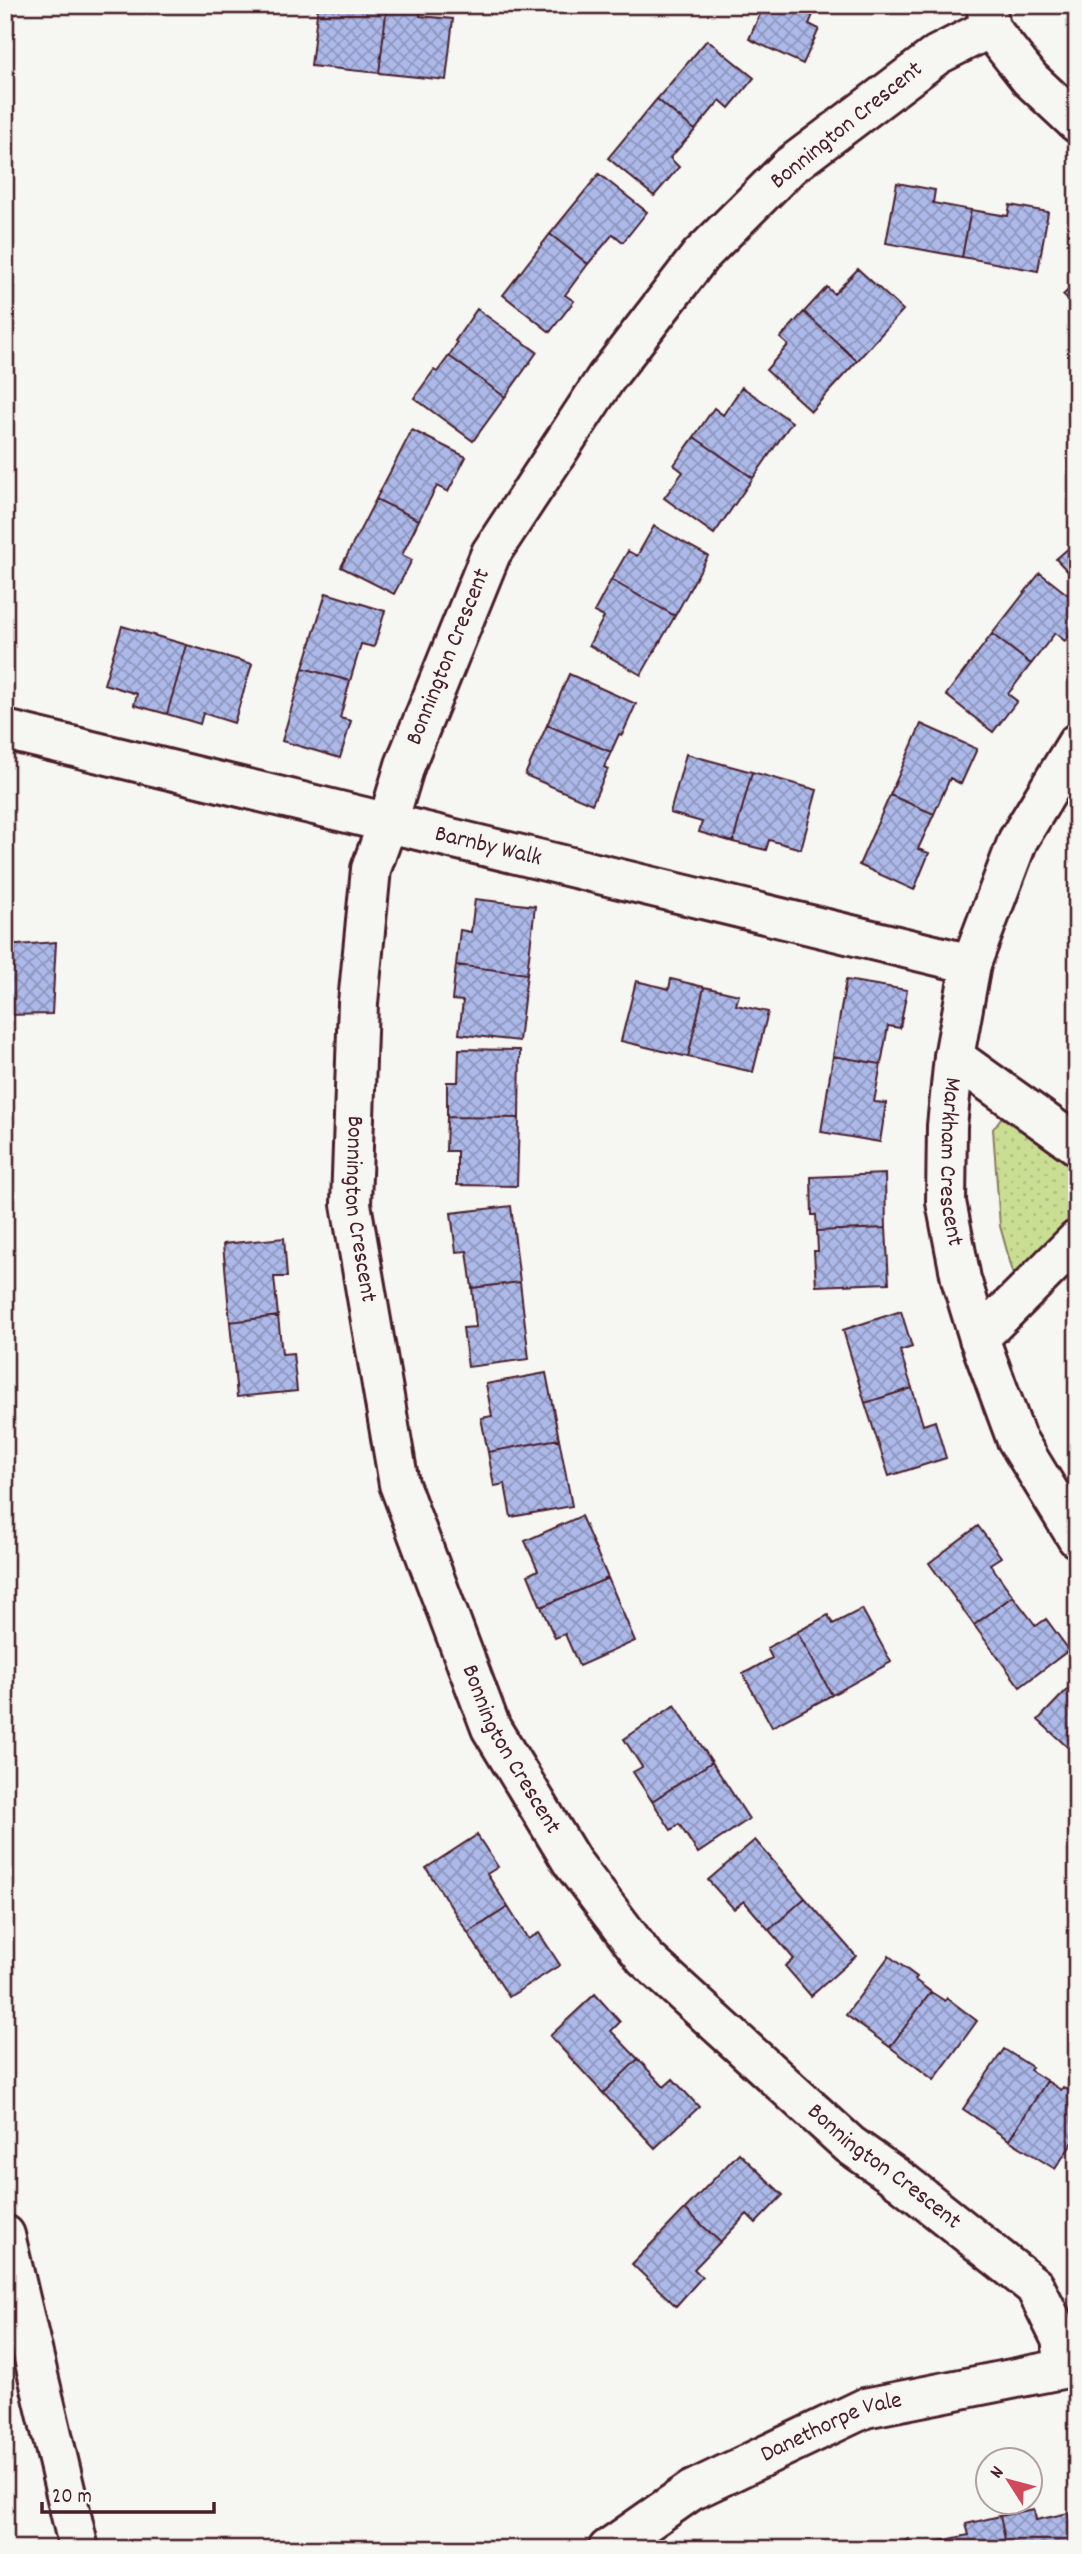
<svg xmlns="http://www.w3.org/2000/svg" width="1082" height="2554" viewBox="0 0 1082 2554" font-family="Dekko,sans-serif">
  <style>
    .grass { fill: url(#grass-dots); stroke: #8a7e5f; stroke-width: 2 }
    .building { fill: url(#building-cross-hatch); stroke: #4a1f2b; stroke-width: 2 }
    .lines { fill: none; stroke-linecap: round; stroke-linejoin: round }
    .minor-casing { stroke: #4a1f2b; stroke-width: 44 }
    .highway-casing { stroke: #4a1f2b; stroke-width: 44 }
    .minor { stroke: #f6f6f2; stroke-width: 38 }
    .highway { stroke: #f6f6f2; stroke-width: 38 }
    .labels { text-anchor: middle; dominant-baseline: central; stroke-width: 5; stroke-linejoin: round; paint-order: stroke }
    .street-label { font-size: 24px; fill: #4a1f2b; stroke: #f6f6f2 }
  </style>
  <defs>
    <pattern id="grass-dots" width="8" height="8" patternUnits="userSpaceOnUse" patternTransform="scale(1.75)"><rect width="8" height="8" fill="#c9de93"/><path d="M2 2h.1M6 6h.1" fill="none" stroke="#aebe7f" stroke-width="1.8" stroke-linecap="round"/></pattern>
    <pattern id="building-cross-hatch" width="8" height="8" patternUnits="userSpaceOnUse" patternTransform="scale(1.75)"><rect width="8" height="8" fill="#acb9e9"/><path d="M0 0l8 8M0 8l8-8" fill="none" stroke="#8e96bd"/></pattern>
  </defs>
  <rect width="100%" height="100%" fill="#f6f6f2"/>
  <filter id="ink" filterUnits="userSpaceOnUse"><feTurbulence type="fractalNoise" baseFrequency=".0143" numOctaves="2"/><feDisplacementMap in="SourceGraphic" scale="14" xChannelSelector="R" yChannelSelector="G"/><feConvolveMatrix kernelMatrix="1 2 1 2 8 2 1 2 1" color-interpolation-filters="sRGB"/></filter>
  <g filter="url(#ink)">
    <path class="grass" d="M 1004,1114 L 1077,1172 L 1077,1214 L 1014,1276 L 1000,1226 L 993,1129 Z"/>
    <path class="building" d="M 318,5 L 352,9 L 352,5 L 387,5 L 379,73 L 311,66 Z
      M 387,5 L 422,5 L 420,16 L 453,19 L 446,80 L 379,73 Z
      M 764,5 L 817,5 L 809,24 L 819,29 L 803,64 L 749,39 Z
      M 707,40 L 754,78 L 729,108 L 720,100 L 695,130 L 657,99 Z
      M 657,99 L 695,130 L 670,158 L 679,167 L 654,196 L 608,158 Z
      M 599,174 L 647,212 L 623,242 L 613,234 L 588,264 L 550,234 Z
      M 897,183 L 935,190 L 933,203 L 971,210 L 962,257 L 886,243 Z
      M 1010,205 L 1048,212 L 1038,271 L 962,257 L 971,210 L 1008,216 Z
      M 550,234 L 588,264 L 565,295 L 574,301 L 550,332 L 503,295 Z
      M 858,269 L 903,310 L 857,361 L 804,312 L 827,287 L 834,294 Z
      M 1077,282 L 1077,309 L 1063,295 Z
      M 477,309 L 537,352 L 505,397 L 449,356 L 457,343 L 455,341 Z
      M 804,312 L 857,361 L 811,411 L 766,370 L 788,345 L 780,338 Z
      M 449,356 L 505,397 L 473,441 L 414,398 L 434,370 L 437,372 Z
      M 742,387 L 792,422 L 753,478 L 694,437 L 714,408 L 723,415 Z
      M 412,430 L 466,457 L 448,492 L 437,486 L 419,520 L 376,499 Z
      M 694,437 L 753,478 L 714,534 L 664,498 L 683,472 L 674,465 Z
      M 376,499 L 419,520 L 402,555 L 412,560 L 394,594 L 341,567 Z
      M 654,526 L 708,556 L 675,616 L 611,580 L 628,551 L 637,556 Z
      M 1077,541 L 1077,581 L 1056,559 Z
      M 1040,573 L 1077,602 L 1077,626 L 1065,641 L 1055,633 L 1031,664 L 992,634 Z
      M 611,580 L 675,616 L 641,675 L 589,645 L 604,617 L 594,612 Z
      M 326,593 L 385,611 L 374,647 L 361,644 L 350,681 L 303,668 Z
      M 122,626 L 187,645 L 167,714 L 134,705 L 137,694 L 104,684 Z
      M 992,634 L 1031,664 L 1008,694 L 1017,701 L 993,732 L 946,695 Z
      M 187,645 L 252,664 L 234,723 L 203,713 L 200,724 L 167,714 Z
      M 303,668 L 350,681 L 340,718 L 351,721 L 340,758 L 282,741 Z
      M 569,674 L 636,704 L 622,735 L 619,734 L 611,752 L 547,725 Z
      M 921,724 L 977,749 L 961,784 L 950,778 L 934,814 L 890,795 Z
      M 547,725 L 611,752 L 604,767 L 608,769 L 592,804 L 525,775 Z
      M 686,754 L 752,772 L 733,842 L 699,832 L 702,822 L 670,813 Z
      M 752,772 L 817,790 L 801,849 L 769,840 L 766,850 L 733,842 Z
      M 890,795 L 934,814 L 918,849 L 929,853 L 914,890 L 859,865 Z
      M 475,899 L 535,906 L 527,974 L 456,965 L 460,930 L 471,932 Z
      M 56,942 L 52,1014 L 5,1015 L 5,946 Z
      M 456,965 L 527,974 L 519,1041 L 459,1034 L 463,1001 L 452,1000 Z
      M 671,979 L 704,987 L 688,1057 L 621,1041 L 636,981 L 669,989 Z
      M 846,980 L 907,990 L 900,1028 L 888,1026 L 881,1064 L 833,1056 Z
      M 704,987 L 739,995 L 736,1005 L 768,1012 L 753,1072 L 688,1057 Z
      M 459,1049 L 520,1050 L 519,1118 L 447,1117 L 447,1082 L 458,1082 Z
      M 833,1056 L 881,1064 L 874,1102 L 886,1103 L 880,1142 L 821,1132 Z
      M 447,1117 L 519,1118 L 517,1186 L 457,1185 L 457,1151 L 446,1151 Z
      M 885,1174 L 886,1228 L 817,1231 L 816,1215 L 812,1215 L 811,1177 Z
      M 511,1206 L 520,1282 L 472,1288 L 467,1251 L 456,1252 L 451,1213 Z
      M 886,1228 L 889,1283 L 816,1286 L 814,1251 L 818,1251 L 817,1231 Z
      M 284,1238 L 287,1277 L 274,1277 L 278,1316 L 230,1322 L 223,1244 Z
      M 520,1282 L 529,1359 L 468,1367 L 463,1328 L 476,1327 L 472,1288 Z
      M 901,1311 L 912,1347 L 900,1351 L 912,1388 L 865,1403 L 843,1330 Z
      M 278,1316 L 282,1354 L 293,1353 L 297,1391 L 237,1397 L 230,1322 Z
      M 546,1373 L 559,1439 L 488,1452 L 481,1418 L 492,1416 L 486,1384 Z
      M 912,1388 L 923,1425 L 935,1421 L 946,1458 L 889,1476 L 865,1403 Z
      M 559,1439 L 572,1506 L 511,1517 L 505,1484 L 494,1486 L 488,1452 Z
      M 581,1516 L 608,1578 L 541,1607 L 528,1575 L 538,1570 L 525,1541 Z
      M 978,1526 L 1001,1557 L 990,1564 L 1013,1596 L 974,1625 L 929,1563 Z
      M 608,1578 L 635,1641 L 579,1666 L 565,1634 L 555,1638 L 541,1607 Z
      M 1013,1596 L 1036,1626 L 1046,1619 L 1069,1650 L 1020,1687 L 974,1625 Z
      M 862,1609 L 891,1662 L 832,1695 L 797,1632 L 828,1615 L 833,1624 Z
      M 797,1632 L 832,1695 L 772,1727 L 743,1674 L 772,1658 L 767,1648 Z
      M 1077,1679 L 1077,1756 L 1038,1720 Z
      M 675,1705 L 712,1762 L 652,1801 L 633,1772 L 642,1767 L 624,1739 Z
      M 712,1762 L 749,1819 L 698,1853 L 679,1824 L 671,1830 L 652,1801 Z
      M 477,1835 L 498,1867 L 487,1874 L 508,1907 L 468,1933 L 426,1868 Z
      M 755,1840 L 805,1898 L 769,1930 L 744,1901 L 734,1909 L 708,1880 Z
      M 805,1898 L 856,1956 L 811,1996 L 785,1966 L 794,1959 L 769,1930 Z
      M 508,1907 L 528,1939 L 539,1933 L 560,1965 L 509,1997 L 468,1933 Z
      M 889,1956 L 917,1977 L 915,1980 L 931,1992 L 890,2047 L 846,2015 Z
      M 931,1992 L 945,2001 L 947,1998 L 977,2021 L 934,2080 L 890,2047 Z
      M 595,1994 L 620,2022 L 611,2031 L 638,2059 L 603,2093 L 550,2036 Z
      M 1004,2049 L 1032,2067 L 1030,2070 L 1047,2081 L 1009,2140 L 963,2109 Z
      M 638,2059 L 664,2087 L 673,2079 L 699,2107 L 655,2148 L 603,2093 Z
      M 1047,2081 L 1061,2090 L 1063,2087 L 1077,2096 L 1077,2136 L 1055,2169 L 1009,2140 Z
      M 739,2153 L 783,2195 L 756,2223 L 747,2214 L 720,2242 L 685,2209 Z
      M 685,2209 L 720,2242 L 694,2269 L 702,2277 L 676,2306 L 632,2264 Z
      M 1034,2509 L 1036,2520 L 1069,2513 L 1076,2549 L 1007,2549 L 1000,2516 Z
      M 1000,2516 L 1007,2549 L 937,2549 L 935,2542 L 969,2535 L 966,2524 Z
      M 909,2539 L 912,2549 L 886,2549 Z"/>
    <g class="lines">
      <defs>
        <g id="minor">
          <path d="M 986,5 L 990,28 L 1030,79 L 1077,123"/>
          <path id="s1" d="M 990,28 L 937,55 L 790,166 L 700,256 L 606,378 L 491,553 L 405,765 L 388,822 L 371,869 L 358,1003 L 351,1204 L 399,1484 L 491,1728 L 572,1862 L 645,1958 L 850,2145 L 904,2183 L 1035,2287 L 1061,2339 L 1065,2366"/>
          <path id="s2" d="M 5,730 L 971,964"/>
          <path id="s3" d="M 1077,743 L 1018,840 L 971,964 L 954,1057 L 947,1126 L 946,1202 L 961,1279 L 979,1338 L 1016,1438 L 1077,1538"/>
          <path d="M 954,1057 L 1077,1145"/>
          <path d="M 979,1338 L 1077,1240"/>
          <path id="s4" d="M 608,2549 L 691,2491 L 865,2408 L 1077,2366"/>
        </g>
        <path id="highway" d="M 5,2235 L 79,2549"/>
      </defs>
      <use href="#minor" class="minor-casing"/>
      <use href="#highway" class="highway-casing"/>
      <use href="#minor" class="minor"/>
      <use href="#highway" class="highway"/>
    </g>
  </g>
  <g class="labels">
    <g class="street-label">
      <text transform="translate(847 126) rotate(-39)">Bonnington Crescent</text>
      <text transform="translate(449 657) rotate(-68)">Bonnington Crescent</text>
      <text stroke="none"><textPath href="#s2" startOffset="497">Barnby Walk</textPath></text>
      <text stroke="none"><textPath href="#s3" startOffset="446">Markham Crescent</textPath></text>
      <text stroke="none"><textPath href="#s1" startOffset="1414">Bonnington Crescent</textPath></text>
      <text stroke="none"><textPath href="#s1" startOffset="1981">Bonnington Crescent</textPath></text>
      <text stroke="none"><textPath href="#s1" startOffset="2548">Bonnington Crescent</textPath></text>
      <text stroke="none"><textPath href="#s4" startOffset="256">Danethorpe Vale</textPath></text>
    </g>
  </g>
  <rect width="1082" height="2554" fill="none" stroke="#f6f6f2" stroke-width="28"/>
  <rect x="14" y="14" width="1054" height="2526" fill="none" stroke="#4a1f2b" stroke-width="2.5" filter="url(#ink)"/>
  <g transform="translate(1009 2481) rotate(306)"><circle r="33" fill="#f6f6f2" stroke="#b1a0a2" stroke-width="2"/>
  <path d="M0-5L12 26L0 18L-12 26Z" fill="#d1495b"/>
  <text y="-10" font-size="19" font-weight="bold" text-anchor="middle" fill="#4a1f2b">N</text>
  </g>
  <path d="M42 2502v10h172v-10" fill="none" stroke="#4a1f2b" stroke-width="3.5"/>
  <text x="52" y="2502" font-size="21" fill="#4a1f2b" stroke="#f6f6f2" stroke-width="5" paint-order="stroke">20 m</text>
</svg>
